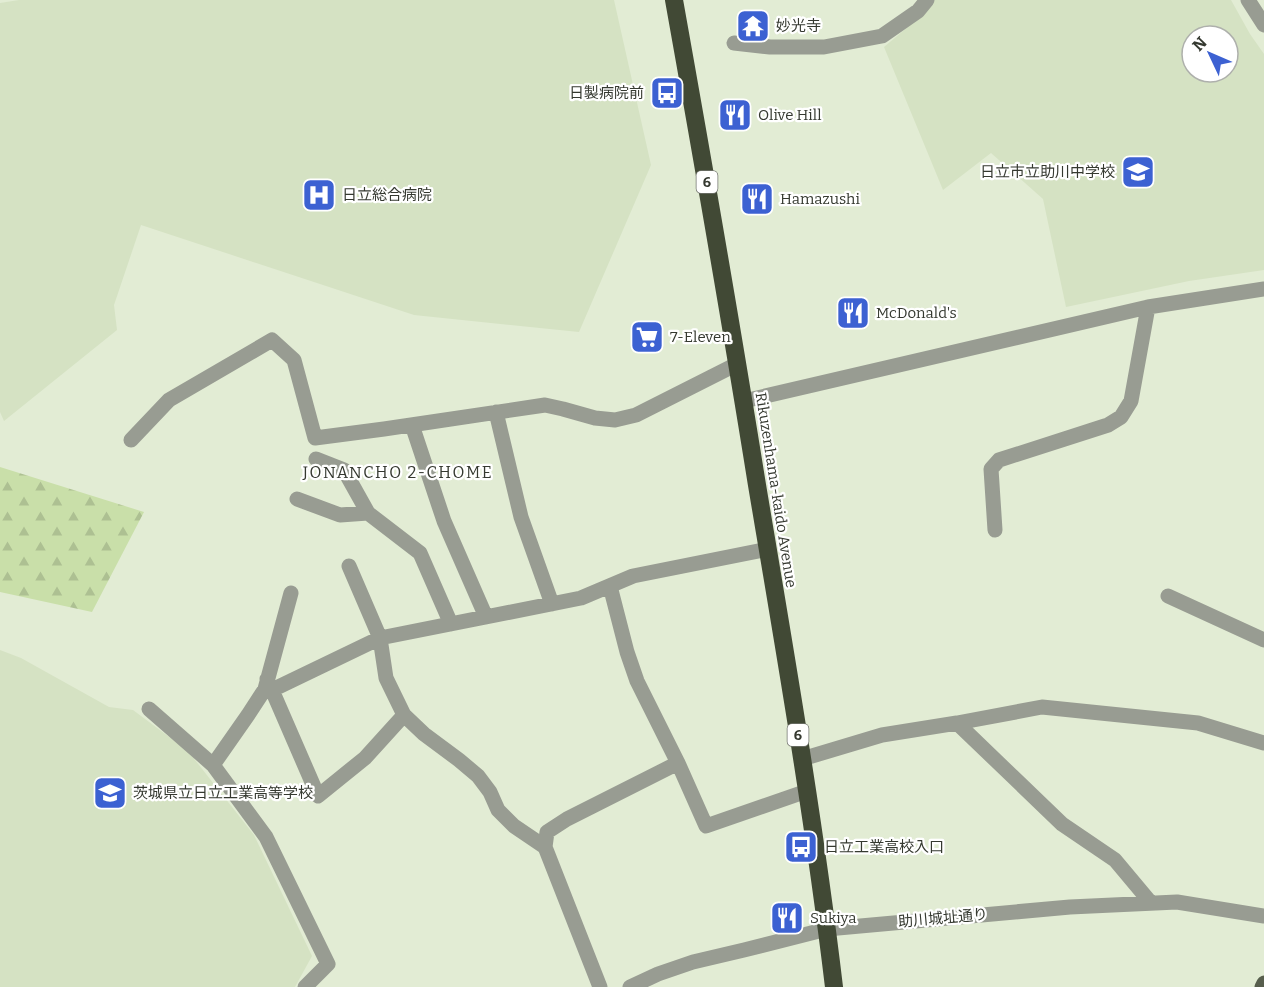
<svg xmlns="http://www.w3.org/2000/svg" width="1264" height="987" viewBox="0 0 1264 987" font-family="Bitter,'Noto Sans JP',serif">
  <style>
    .built { fill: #d5e2c3; fill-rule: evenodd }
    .forest { fill: url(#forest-firs) }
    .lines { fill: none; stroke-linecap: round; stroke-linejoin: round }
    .minor { stroke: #989c92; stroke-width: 15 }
    .major { stroke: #575e4d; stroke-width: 15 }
    .highway { stroke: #414935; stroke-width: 18 }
    .labels { text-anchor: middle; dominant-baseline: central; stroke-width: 4.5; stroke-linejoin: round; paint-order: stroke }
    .shield { fill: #fff; stroke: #72746e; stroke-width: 1.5 }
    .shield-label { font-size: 14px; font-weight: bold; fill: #353930 }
    .poi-label { font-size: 15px; fill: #353930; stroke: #fff; text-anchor: start }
    .street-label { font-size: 15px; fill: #353930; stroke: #fff }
    .neighbourhood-label { font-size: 16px; letter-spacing: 1.5px; fill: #353930; stroke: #fff }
  </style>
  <defs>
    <pattern id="forest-firs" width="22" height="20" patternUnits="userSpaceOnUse" patternTransform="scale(1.5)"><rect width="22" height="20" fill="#c9dfa9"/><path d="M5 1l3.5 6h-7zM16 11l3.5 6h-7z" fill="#adc092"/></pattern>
  </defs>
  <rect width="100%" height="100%" fill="#e2ecd4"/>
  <path class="built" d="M 19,0 L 614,0 L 651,165 L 579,332 L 414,315 L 141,225 L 114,305 L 117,330 L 4,421 L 0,412 L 0,3 Z
    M 934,0 L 1231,0 L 1250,34 L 1264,54 L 1264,270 L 1189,281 L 1066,307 L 1043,199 L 991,153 L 943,190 L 884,47 L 922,15 ZM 1192,36 L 1228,36 L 1228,72 L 1192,72 Z
    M 0,650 L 21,658 L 109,707 L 133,710 L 188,751 L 254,835 L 312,956 L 295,987 L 0,987 Z"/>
  <path class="forest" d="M 0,467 L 144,512 L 92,612 L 0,592 Z"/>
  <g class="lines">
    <path class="minor" d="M 1248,0 L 1264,25
      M 734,43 L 770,47 L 824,47 L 882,36 L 918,11 L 927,0
      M 744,401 L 1148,307 L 1264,289
      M 496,412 L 521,517 L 552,604
      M 412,425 L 444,521 L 486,617
      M 131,440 L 169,400 L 272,340 L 294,360 L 315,438 L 384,429 L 545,405 L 563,409 L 595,418 L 615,420 L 636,415 L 737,364
      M 316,459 L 344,470 L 368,513 L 420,553 L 451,624
      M 297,499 L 340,515 L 368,513
      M 995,530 L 991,469 L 999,460 L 1108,425 L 1121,417 L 1131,401 L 1148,307
      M 349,566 L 380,638 L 581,598 L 633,576 L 768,549
      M 610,586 L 627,652 L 637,681 L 678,763
      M 1168,596 L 1264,640
      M 267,679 L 272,690 L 318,796 L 365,758 L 404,715 L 386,678 L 380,638 L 272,690
      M 149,709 L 213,765 L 266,837 L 328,964 L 305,987
      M 404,715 L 424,734 L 459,760 L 478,776 L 490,792 L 498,810 L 514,826 L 545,847
      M 957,723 L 1062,824 L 1115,860 L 1151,903
      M 802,759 L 882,735 L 957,723 L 1042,707 L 1198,723 L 1264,743
      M 213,765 L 248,715 L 265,689 L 291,593
      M 600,987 L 545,847 L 547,832 L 567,819 L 678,763 L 706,826 L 807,791
      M 630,987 L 658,974 L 693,962 L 744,950 L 827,929 L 1070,907 L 1177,902 L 1264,916"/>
    <path class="major" d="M 1262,987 L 1264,983"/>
    <path class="highway" d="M 674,0 C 703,162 731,323 757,485 C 785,652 814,819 834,987"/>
  </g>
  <defs>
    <symbol id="temple-square" viewBox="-11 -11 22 22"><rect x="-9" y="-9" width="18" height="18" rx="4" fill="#3c61d2" stroke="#fff"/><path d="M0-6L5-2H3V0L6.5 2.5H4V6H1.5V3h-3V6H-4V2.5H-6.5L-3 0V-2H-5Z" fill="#fff"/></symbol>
    <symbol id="bus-square" viewBox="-11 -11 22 22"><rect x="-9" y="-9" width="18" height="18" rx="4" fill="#3c61d2" stroke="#fff"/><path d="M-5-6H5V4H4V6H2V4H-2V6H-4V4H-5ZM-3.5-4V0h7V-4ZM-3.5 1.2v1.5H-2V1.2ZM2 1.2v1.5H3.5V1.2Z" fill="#fff"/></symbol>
    <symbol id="restaurant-square" viewBox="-11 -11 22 22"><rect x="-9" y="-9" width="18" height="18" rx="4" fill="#3c61d2" stroke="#fff"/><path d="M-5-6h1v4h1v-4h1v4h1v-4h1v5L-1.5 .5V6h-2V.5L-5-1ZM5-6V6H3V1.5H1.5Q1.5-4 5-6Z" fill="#fff"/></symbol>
    <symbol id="school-square" viewBox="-11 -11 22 22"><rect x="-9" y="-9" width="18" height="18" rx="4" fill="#3c61d2" stroke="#fff"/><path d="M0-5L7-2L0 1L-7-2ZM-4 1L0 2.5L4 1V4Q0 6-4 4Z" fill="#fff"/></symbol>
    <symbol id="hospital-square" viewBox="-11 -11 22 22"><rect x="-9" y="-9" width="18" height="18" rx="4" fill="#3c61d2" stroke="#fff"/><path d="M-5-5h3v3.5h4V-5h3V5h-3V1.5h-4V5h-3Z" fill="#fff"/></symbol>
    <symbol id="supermarket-square" viewBox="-11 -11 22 22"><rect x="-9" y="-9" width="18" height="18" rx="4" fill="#3c61d2" stroke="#fff"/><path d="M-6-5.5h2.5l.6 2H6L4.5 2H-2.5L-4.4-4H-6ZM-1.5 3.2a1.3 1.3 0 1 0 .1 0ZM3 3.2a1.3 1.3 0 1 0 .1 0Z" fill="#fff"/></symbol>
  </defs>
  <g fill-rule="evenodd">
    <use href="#temple-square" x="734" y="7" width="38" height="38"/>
    <use href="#bus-square" x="648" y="74" width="38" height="38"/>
    <use href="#restaurant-square" x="716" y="96" width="38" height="38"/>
    <use href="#school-square" x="1119" y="153" width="38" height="38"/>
    <use href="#hospital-square" x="300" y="176" width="38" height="38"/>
    <use href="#restaurant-square" x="738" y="180" width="38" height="38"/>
    <use href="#restaurant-square" x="834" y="294" width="38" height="38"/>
    <use href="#supermarket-square" x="628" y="318" width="38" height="38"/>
    <use href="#school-square" x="91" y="774" width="38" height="38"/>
    <use href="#bus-square" x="782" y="828" width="38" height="38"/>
    <use href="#restaurant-square" x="768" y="899" width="38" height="38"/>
  </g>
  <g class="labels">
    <g class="shield">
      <rect x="696.5" y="171" width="21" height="22" rx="4.5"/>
      <rect x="787.5" y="724" width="21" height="22" rx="4.5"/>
    </g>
    <g class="shield-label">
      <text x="707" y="182">6</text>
      <text x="798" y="735">6</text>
    </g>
    <g class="poi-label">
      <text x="776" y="26">妙光寺</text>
      <text x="644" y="93" text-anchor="end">日製病院前</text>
      <text x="758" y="115">Olive Hill</text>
      <text x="1115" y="172" text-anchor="end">日立市立助川中学校</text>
      <text x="342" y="195">日立総合病院</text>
      <text x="780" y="199">Hamazushi</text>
      <text x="876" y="313">McDonald's</text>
      <text x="670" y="337">7-Eleven</text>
      <text x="133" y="793">茨城県立日立工業高等学校</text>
      <text x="824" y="847">日立工業高校入口</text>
      <text x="810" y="918">Sukiya</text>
    </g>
    <g class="street-label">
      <text transform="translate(776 490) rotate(81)">Rikuzenhama-kaido Avenue</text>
      <text transform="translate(943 918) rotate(-5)">助川城址通り</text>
    </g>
    <g class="neighbourhood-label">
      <text x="398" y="472">JONANCHO 2-CHOME</text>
    </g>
  </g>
  <g transform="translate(1210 54) rotate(314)"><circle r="28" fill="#ffffff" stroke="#aeb0ac" stroke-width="1.5"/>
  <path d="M0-4.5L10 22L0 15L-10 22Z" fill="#3c61d2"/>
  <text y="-9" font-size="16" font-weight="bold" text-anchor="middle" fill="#353930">N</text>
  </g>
</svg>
